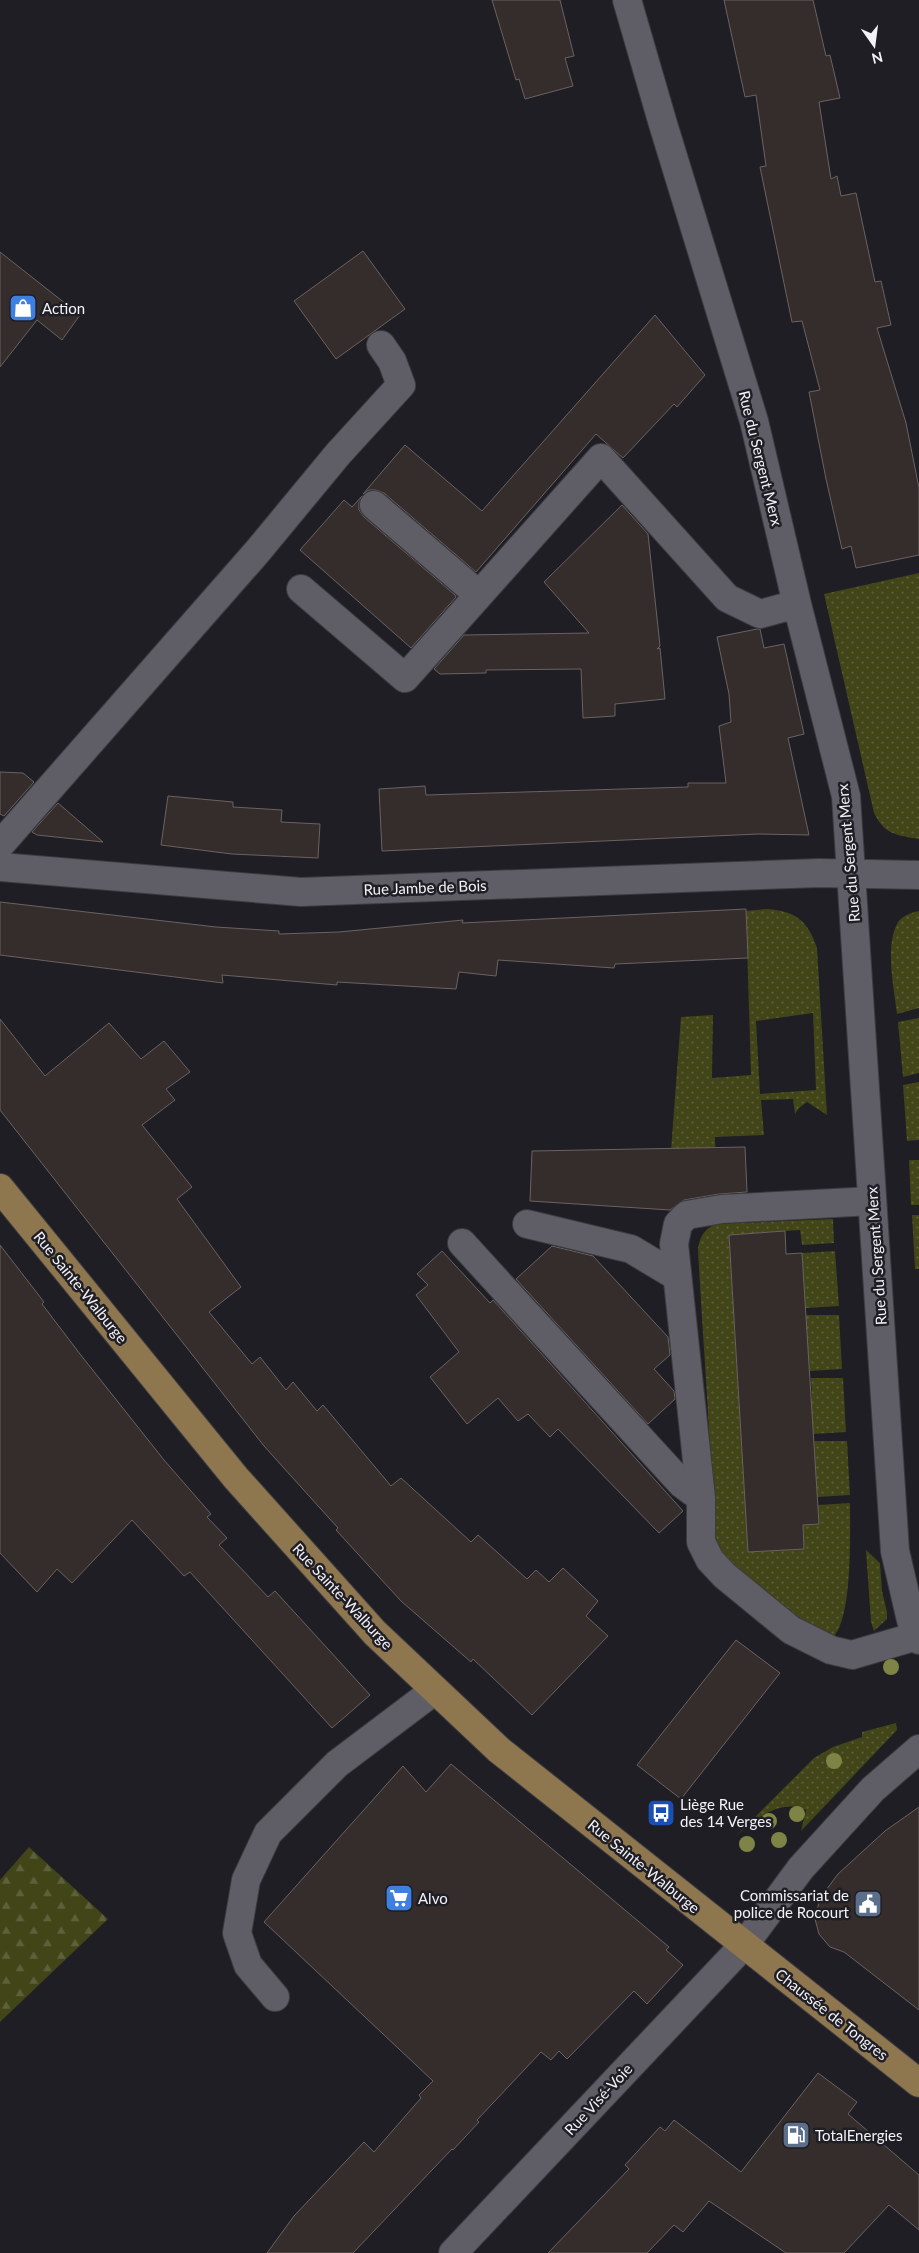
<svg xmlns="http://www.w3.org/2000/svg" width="919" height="2253" viewBox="0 0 919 2253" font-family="Lato,sans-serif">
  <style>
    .grass { fill: url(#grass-dots); fill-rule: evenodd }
    .forest { fill: url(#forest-firs) }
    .building { fill: #352d2c; stroke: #6b6261 }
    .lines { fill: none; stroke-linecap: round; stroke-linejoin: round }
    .minor-casing { stroke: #3c3b41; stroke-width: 30 }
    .major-casing { stroke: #3c3b41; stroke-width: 30 }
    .minor { stroke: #5f5e66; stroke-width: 28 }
    .major { stroke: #8e764e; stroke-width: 28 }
    .tree { fill: #7e8445 }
    .labels { text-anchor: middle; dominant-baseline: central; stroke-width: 5; stroke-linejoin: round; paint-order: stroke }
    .poi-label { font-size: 15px; fill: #f2f2f7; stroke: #1f1e25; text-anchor: start }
    .street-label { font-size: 15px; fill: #f2f2f7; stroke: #1f1e25 }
  </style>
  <defs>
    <pattern id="grass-dots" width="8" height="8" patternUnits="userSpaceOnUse" patternTransform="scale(1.25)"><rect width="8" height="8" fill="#414517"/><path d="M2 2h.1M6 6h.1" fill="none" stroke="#5d603a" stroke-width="1.8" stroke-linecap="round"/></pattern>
    <pattern id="forest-firs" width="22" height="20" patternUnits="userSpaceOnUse" patternTransform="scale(1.25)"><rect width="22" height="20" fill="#414517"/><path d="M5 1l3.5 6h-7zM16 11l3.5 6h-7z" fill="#5d603a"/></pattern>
  </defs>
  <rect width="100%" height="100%" fill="#1f1e25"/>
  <path class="grass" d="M 919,573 L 919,839 C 896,835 885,835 874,813 L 824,594 Z
    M 767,909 C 796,911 808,921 817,948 L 827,1115 L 807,1102 L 799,1108 L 795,1114 L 793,1099 L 761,1100 L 764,1135 L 715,1137 L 716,1180 L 669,1177 L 681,1017 L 713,1015 L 712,1078 L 751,1075 L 746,911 ZM 813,1013 L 816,1090 L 760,1094 L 756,1021 Z
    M 919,911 L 919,1008 L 897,1014 C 894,989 885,947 897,924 C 901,916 910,913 919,911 Z
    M 919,1018 L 919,1073 L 903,1077 L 898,1022 Z
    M 919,1082 L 919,1140 L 907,1141 L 903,1085 Z
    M 909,1160 L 919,1160 L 919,1205 L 911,1205 Z
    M 912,1215 L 919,1215 L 919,1269 L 915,1269 Z
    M 833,1219 L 834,1243 L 802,1245 L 800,1230 L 729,1235 L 748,1552 L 804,1549 L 803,1525 L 819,1524 L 818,1505 L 850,1503 C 850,1530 853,1621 832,1638 L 823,1636 C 804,1621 726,1566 719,1549 C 711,1530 711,1474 710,1451 C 707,1383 701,1315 698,1247 C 701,1235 704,1230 715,1224 Z
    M 835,1251 L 839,1306 L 790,1309 L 803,1272 L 802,1253 Z
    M 806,1315 L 839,1315 L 842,1369 L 794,1372 Z
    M 811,1378 L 843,1378 L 846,1432 L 797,1435 L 795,1400 L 812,1399 Z
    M 814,1441 L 847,1441 L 850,1495 L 801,1498 L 799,1464 L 815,1462 Z
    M 866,1550 L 880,1563 L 882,1591 L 887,1612 L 887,1619 L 874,1631 L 871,1622 Z
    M 896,1723 L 897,1730 L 801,1831 L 806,1810 C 781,1798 753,1820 735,1837 L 814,1758 L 833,1747 L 862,1737 L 862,1732 Z"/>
  <path class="forest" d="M 29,1847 L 108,1919 L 0,2022 L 0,1880 Z"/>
  <path class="building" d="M 492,0 L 560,0 L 574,56 L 565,58 L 573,86 L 525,99 L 519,79 L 516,80 Z
    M 724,0 L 813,0 L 826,56 L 830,55 L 840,98 L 819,102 L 831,179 L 837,176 L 841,196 L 856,193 L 875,282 L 881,281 L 891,325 L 877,328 L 906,423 L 919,488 L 919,555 L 856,568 L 851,546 L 842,549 L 826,479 L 809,392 L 820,390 L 802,321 L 792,322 L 760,167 L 766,166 L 756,95 L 745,97 Z
    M 363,251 L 405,309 L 336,359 L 294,301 Z
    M 0,252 L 80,315 L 62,340 L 37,320 L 0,367 Z
    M 655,315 L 705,375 L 677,407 L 674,404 L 623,458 L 596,434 L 476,572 L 384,493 L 376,490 L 369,490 L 363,494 L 405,445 L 482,511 Z
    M 362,496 L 359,503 L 359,510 L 364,517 L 455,595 L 456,597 L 411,648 L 300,550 L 344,500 L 352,507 Z
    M 622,505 L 648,534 L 660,646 L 657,649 L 660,648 L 665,699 L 615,704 L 615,716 L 583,718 L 581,669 L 486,670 L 486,673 L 440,674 L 434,669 L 464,635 L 589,633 L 544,582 Z
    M 757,629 L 760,629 L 764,648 L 784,644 L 804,734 L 788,738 L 809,835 L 758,834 L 382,851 L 379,789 L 425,786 L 426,795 L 688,787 L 688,783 L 726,783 L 719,726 L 731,722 L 729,694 L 717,637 Z
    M 0,772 L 23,773 L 34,782 L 4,816 L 0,814 Z
    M 168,796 L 233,802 L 233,807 L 282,810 L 281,822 L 320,824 L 318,858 L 232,854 L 161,845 Z
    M 58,803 L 103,842 L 37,835 L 32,832 Z
    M 0,902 L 216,927 L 279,931 L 279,934 L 339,932 L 463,920 L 462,923 L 746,909 L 748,958 L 615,964 L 614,968 L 498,960 L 496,976 L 459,972 L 456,989 L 337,982 L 337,985 L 222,975 L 223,983 L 0,955 Z
    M 0,1019 L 45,1076 L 109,1023 L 141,1059 L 164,1041 L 190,1072 L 166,1089 L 175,1100 L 142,1125 L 192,1187 L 177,1199 L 241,1287 L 209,1312 L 252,1364 L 260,1357 L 286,1390 L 293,1382 L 317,1411 L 323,1405 L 391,1486 L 401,1478 L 471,1542 L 478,1535 L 527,1579 L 536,1570 L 549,1582 L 563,1568 L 598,1601 L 586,1616 L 608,1636 L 532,1715 L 473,1659 L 471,1662 L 401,1601 L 336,1530 L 338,1528 L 264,1446 L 0,1110 Z
    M 745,1147 L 747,1192 L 719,1194 L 684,1200 L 670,1210 L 530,1201 L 532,1151 Z
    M 785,1231 L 786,1254 L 802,1253 L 819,1524 L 803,1525 L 804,1549 L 748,1552 L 729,1235 Z
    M 0,1245 L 44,1302 L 42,1304 L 80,1354 L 164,1460 L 211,1514 L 207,1517 L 227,1538 L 219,1545 L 268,1597 L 275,1591 L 370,1695 L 332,1728 L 190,1572 L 184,1576 L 132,1520 L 72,1583 L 57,1569 L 37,1592 L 0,1553 Z
    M 552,1246 L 593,1256 L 668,1337 L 670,1355 L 654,1369 L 674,1391 L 675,1399 L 648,1424 L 516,1279 Z
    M 442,1251 L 490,1303 L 493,1300 L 683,1511 L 659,1533 L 558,1429 L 550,1437 L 528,1414 L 518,1421 L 498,1398 L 467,1424 L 430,1377 L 459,1352 L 416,1295 L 428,1285 L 417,1274 Z
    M 736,1640 L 780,1673 L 681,1799 L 637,1765 Z
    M 451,1764 L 669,1947 L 666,1950 L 683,1965 L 647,2004 L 634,1991 L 567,2059 L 559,2051 L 551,2060 L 541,2052 L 477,2120 L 479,2122 L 453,2150 L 452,2149 L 353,2253 L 267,2253 L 294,2216 L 364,2142 L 374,2152 L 421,2098 L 419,2095 L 433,2081 L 264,1922 L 403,1766 L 426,1792 Z
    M 919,1807 L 919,2010 L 844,1952 L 830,1947 L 819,1934 L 815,1919 L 820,1898 L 838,1874 L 885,1831 Z
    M 818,2073 L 857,2102 L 848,2114 L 919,2175 L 919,2230 L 889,2205 L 844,2253 L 786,2253 L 709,2201 L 683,2232 L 674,2225 L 647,2253 L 548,2253 L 629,2169 L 625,2165 L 660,2127 L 665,2131 L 674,2120 L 741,2172 Z"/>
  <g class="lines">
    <defs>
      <path id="minor" d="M 627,0 L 663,124 L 754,421 L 797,604 L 846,796 L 895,1551 L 911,1620 L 919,1640
        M 374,505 L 479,595
        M 301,589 L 405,678 L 601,458 L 727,598 L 760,614 L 797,604
        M 0,845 L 257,552 L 338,454 L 401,385 L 392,361 L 381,345
        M 0,867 L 301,892 L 819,873 L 919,875
        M 872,1201 L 722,1209 L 687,1215 L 678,1224 L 674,1244 L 701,1498 L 701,1542 L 710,1560 L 725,1576 L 791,1630 L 831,1650 L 852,1655 L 917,1636
        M 527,1224 L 631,1249 L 676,1276
        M 462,1243 L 682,1484 L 701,1498
        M 275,1997 L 248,1965 L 237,1933 L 246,1880 L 268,1833 L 337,1764 L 435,1690
        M 453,2253 L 744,1945 L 801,1868 L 873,1789 L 919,1749"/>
      <path id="major" d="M 0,1188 L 236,1478 L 375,1633 L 499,1750 L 919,2083"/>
    </defs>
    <use href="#minor" class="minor-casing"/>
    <use href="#major" class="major-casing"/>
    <use href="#minor" class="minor"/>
    <use href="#major" class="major"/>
  </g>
  <g class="tree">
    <circle cx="891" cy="1667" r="8"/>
    <circle cx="834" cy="1761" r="8"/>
    <circle cx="797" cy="1814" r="8"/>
    <circle cx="769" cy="1821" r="8"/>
    <circle cx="779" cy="1840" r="8"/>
    <circle cx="747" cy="1844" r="8"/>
  </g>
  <defs>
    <symbol id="shop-square" viewBox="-11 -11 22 22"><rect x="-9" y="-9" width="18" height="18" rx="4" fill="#3f7fe0" stroke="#1f1e25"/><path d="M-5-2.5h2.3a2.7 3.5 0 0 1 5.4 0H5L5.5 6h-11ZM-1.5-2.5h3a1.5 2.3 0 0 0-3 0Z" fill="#fff"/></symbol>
    <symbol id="bus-square" viewBox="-11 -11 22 22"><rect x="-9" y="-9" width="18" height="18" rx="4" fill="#1a4fb4" stroke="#1f1e25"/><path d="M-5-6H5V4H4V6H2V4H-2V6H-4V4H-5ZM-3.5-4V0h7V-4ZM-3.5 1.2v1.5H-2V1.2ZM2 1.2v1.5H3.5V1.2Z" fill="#fff"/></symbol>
    <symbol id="supermarket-square" viewBox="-11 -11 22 22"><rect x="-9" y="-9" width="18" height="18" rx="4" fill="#3f7fe0" stroke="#1f1e25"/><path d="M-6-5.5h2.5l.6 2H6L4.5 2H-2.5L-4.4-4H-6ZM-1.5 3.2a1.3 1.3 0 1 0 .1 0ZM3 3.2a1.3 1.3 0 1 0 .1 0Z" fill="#fff"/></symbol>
    <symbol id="civic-square" viewBox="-11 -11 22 22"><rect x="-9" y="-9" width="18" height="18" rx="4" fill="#5c6f8a" stroke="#1f1e25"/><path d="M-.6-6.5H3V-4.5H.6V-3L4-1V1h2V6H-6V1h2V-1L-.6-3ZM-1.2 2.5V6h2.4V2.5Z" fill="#fff"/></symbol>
    <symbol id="fuel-square" viewBox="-11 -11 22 22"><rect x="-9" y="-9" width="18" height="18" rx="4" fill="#5c6f8a" stroke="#1f1e25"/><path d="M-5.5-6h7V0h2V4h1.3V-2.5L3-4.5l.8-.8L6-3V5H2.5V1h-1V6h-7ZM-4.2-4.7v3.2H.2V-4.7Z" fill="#fff"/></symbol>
  </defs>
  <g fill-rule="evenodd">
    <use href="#shop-square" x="7" y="292" width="32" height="32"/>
    <use href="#bus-square" x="645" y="1797" width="32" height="32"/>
    <use href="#supermarket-square" x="383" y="1882" width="32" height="32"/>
    <use href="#civic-square" x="852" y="1888" width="32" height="32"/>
    <use href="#fuel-square" x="780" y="2119" width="32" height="32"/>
  </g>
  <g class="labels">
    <g class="poi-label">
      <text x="42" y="308">Action</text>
      <text x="680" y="1804">Liège Rue<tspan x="680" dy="17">des 14 Verges</tspan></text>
      <text x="849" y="1895" text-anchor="end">Commissariat de<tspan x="849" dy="17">police de Rocourt</tspan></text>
      <text x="418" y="1898">Alvo</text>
      <text x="815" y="2135">TotalEnergies</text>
    </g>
    <g class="street-label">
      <text transform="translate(761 458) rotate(76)">Rue du Sergent Merx</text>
      <text transform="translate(848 853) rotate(-95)">Rue du Sergent Merx</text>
      <text transform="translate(425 887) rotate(-2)">Rue Jambe de Bois</text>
      <text transform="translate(876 1256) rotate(-94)">Rue du Sergent Merx</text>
      <text transform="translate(81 1287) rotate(51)">Rue Sainte-Walburge</text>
      <text transform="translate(343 1596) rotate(47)">Rue Sainte-Walburge</text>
      <text transform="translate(644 1866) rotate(39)">Rue Sainte-Walburge</text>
      <text transform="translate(832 2014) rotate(38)">Chaussée de Tongres</text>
      <text transform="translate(598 2099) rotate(-47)">Rue Visé-Voie</text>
    </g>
  </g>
  <g transform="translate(874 45) rotate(166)" stroke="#1f1e25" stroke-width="4" paint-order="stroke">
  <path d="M0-4L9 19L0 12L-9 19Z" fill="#f2f2f7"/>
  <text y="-8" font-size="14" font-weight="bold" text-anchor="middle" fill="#f2f2f7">N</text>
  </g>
</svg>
